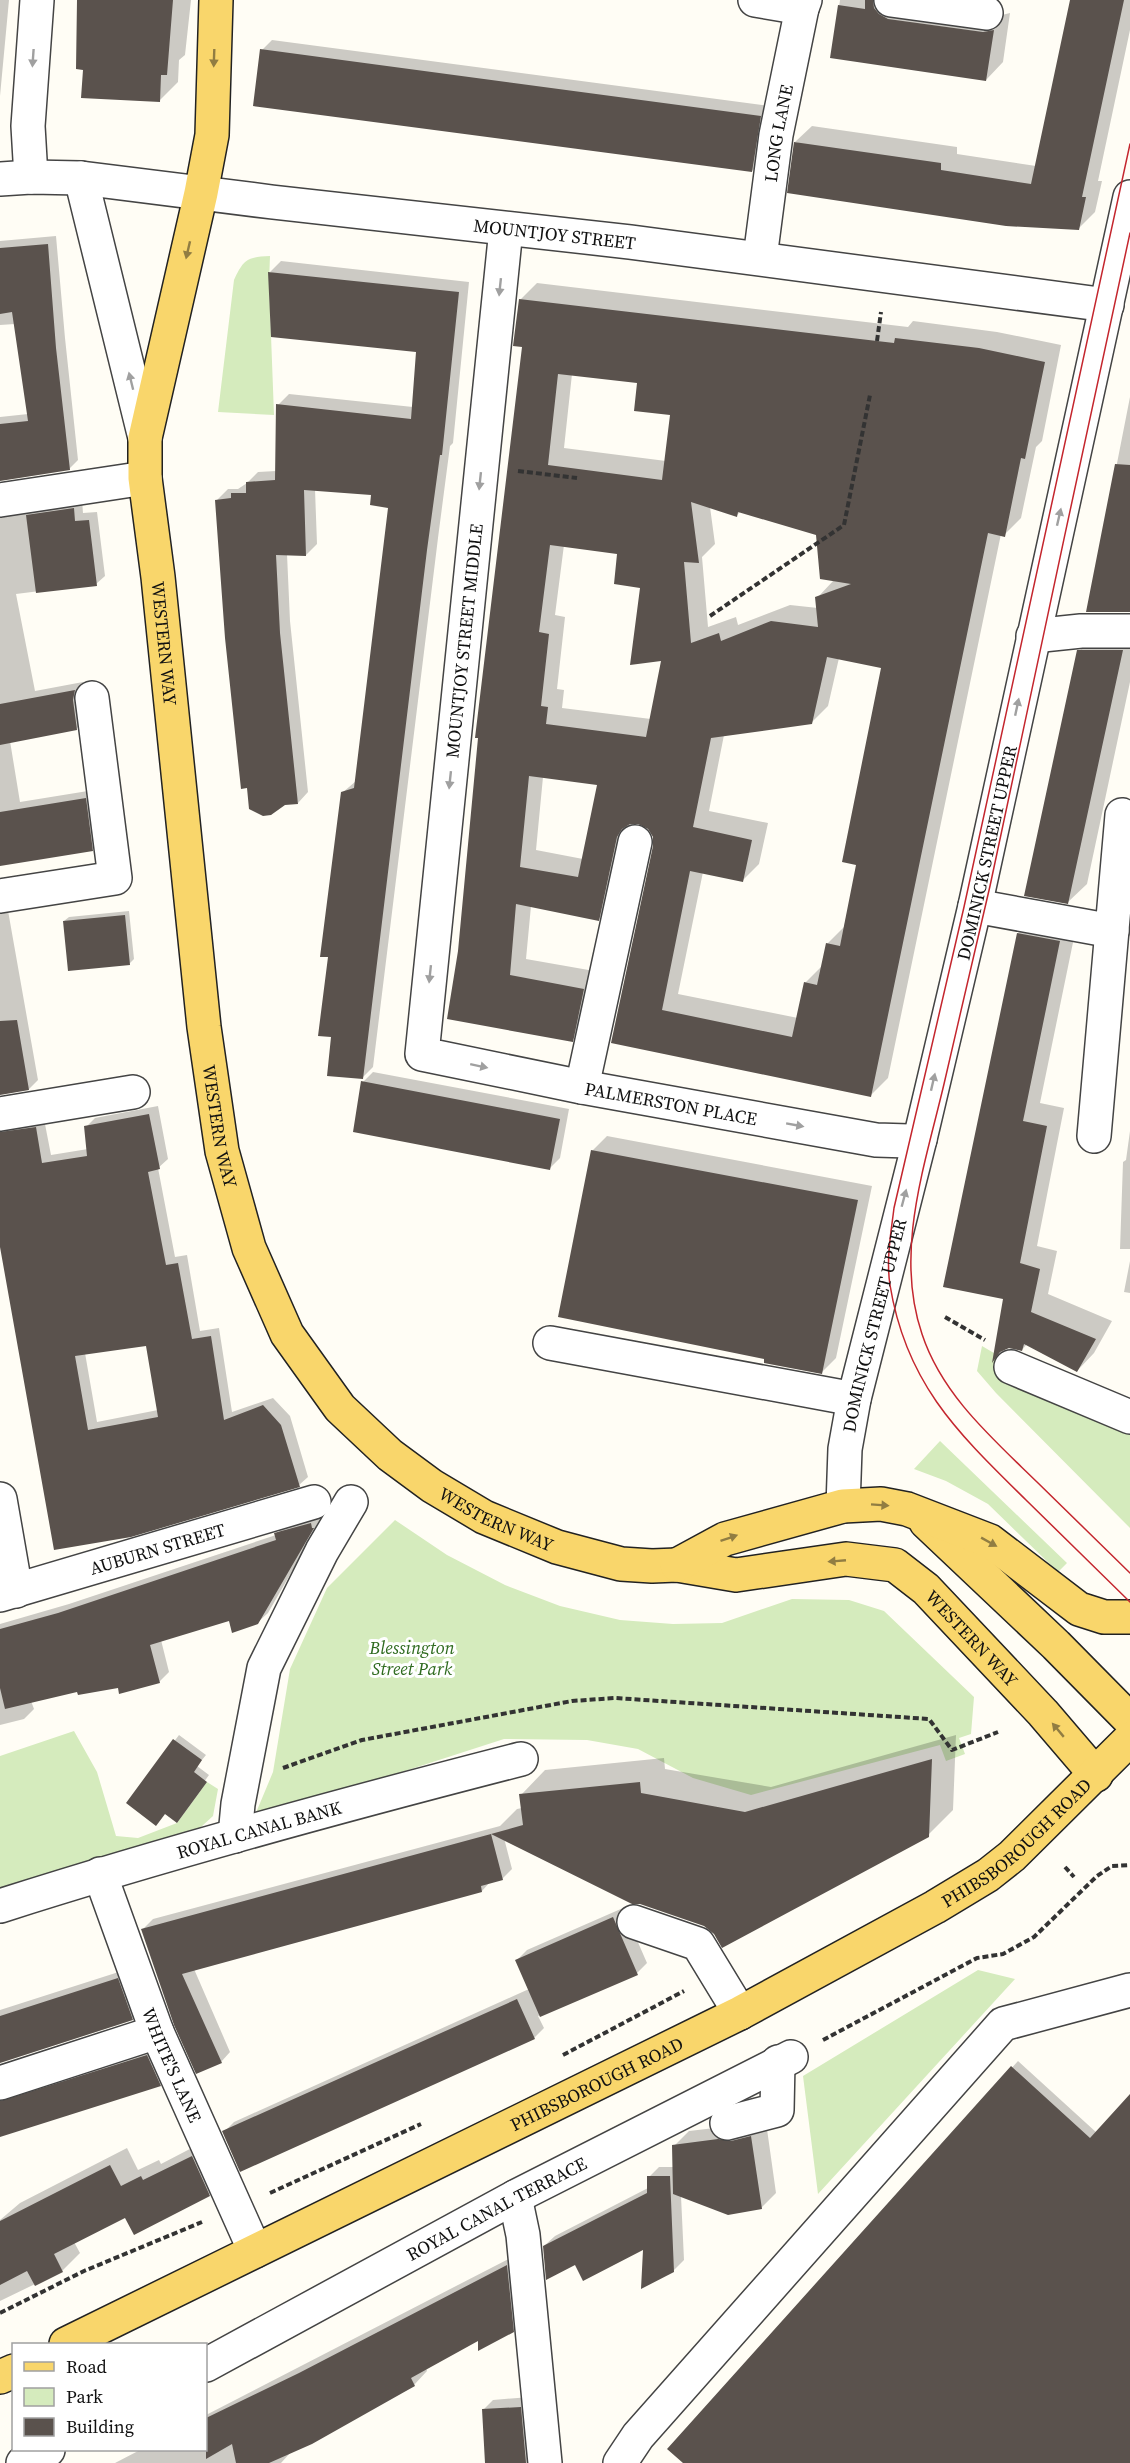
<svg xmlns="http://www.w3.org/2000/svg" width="1130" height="2463" viewBox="0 0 1130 2463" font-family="'Source Serif 4',serif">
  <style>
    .green { fill: #d5ebbd }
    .shadow { fill: #0003; fill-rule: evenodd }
    .building { fill: #5a524d; fill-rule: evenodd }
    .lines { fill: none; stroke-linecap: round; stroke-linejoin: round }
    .minor-casing { stroke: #444; stroke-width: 36 }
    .major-casing { stroke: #222; stroke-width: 36 }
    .path { stroke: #333; stroke-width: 4; stroke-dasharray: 6 3; stroke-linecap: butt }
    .minor { stroke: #fff; stroke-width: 33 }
    .major { stroke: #f9d66b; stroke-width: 33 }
    .tram { stroke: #c4262e; stroke-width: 1.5 }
    .oneway { fill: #a0a0a0 }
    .oneway2 { fill: #917d42 }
    .labels { text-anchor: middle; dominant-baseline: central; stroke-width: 6; stroke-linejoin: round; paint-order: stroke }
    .street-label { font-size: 18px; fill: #111; stroke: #fff }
    .park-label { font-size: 18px; font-style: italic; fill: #2f6b1f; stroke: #fff }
  </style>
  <rect width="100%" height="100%" fill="#fffdf5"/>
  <path class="green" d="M 270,256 L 269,282 L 274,415 L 218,412 L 234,280 C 244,259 247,257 270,256 Z
    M 982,1346 L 1130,1433 L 1130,1528 L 996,1393 L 977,1371 Z
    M 940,1441 L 1067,1563 L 1058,1572 L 988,1504 L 946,1481 L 914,1469 Z
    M 395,1520 L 447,1555 L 505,1585 L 560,1606 L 620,1620 L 673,1624 L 722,1623 L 792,1599 L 849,1600 L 884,1611 L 974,1697 L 971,1734 L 959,1738 L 965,1754 L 946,1761 L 940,1745 L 751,1795 L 693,1778 L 638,1749 L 587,1740 L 504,1739 L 253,1820 L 273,1772 L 290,1669 L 327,1588 Z
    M 74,1731 L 97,1772 L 116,1836 L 138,1838 L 177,1823 L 207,1782 L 218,1789 L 213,1816 L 190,1837 L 0,1896 L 0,1756 Z
    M 978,1970 L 1015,1979 L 818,2194 L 803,2076 Z"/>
  <path class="shadow" d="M 0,0 L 9,0 L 0,96 Z
    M 80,0 L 191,0 L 185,55 L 179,60 L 178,82 L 159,101 L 84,69 Z
    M 840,0 L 893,0 L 1002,15 L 1010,13 L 1003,62 L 986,80 L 832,57 Z
    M 1071,0 L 1130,0 L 1130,30 L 1098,181 L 1102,181 L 1095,212 L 1078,229 L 795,142 L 812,126 L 957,147 L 957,154 L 1036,166 Z
    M 272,40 L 770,106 L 762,161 L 752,171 L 262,50 Z
    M 56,236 L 65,338 L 78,460 L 69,469 L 0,480 L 0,417 L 28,414 L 15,324 L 0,325 L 0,241 Z
    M 281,261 L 469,282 L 453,443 L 450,446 L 438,538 L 373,1067 L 362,1078 L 333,1036 L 329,956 L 342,793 L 356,781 L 390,506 L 373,494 L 315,489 L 317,544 L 306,555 L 287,554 L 290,621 L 308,792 L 298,803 L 217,500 L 228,489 L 238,489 L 247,483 L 258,472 L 276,471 L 278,405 L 289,394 L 413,407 L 418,351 L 270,272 Z
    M 537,283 L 908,327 L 913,321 L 997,332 L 1061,345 L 1042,441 L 1036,447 L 1021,518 L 1004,535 L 1001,534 L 888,1078 L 871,1095 L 612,1042 L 655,846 L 654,835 L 648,827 L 640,822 L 633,823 L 615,903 L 598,920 L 531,906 L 526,959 L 600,972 L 589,1023 L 572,1040 L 460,952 L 524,346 L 520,300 ZM 572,374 L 639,381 L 672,414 L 666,461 L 564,448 ZM 710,507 L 737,515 L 741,511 L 817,534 L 834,580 L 817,598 L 818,608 L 790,605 L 738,625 L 736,617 L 708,627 L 702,557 L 715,544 ZM 564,545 L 619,552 L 642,586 L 662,659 L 651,719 L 562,708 L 564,690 L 557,689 L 565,617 L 555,615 ZM 839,658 L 882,667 L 858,864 L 844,927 L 827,944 L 823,965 L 805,983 L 798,1018 L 678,994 L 703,872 L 742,881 L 759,864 L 768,823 L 709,811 L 724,735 L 811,723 L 828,706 ZM 543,777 L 599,784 L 583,859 L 536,850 Z
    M 1130,397 L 1130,611 L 1088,611 Z
    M 82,500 L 83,513 L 97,512 L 105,576 L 96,584 L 16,594 L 35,691 L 83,682 L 82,691 L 85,720 L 76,729 L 10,741 L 20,802 L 94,790 L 101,840 L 92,849 L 0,864 L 0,507 Z
    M 1098,632 L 1130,632 L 1130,682 L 1087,884 L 1068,902 L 1079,651 Z
    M 0,902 L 7,905 L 38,1080 L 29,1089 L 0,1093 Z
    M 129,911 L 134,959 L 129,964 L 64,921 L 69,917 Z
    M 1036,916 L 1077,923 L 1040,1103 L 1064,1108 L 1037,1246 L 1057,1251 L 1048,1294 L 1112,1321 L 1094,1353 L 1077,1371 L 1027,1344 L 1022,1350 L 1006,1348 L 994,1360 L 1005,1298 L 1018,933 Z
    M 373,1072 L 569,1109 L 560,1158 L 550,1168 L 363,1082 Z
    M 158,1106 L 168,1159 L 158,1168 L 175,1257 L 187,1255 L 200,1331 L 219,1328 L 232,1412 L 273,1398 L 290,1416 L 308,1477 L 299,1485 L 130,1535 L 0,1243 L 0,1121 L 44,1119 L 51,1155 L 88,1149 L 86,1127 L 95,1118 ZM 147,1345 L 158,1410 L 97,1422 L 85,1353 Z
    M 1130,1131 L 1130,1249 L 1120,1249 L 1123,1162 L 1126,1160 Z
    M 607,1136 L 872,1186 L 836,1358 L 822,1372 L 766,1358 L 592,1151 Z
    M 1130,1261 L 1130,1293 L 1124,1292 Z
    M 320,1514 L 322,1519 L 268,1613 L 257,1623 L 230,1619 L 161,1640 L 169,1672 L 159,1682 L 78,1690 L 31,1701 L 34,1709 L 24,1719 L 0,1725 L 0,1624 L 69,1604 L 276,1535 L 286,1524 Z
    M 179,1735 L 206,1755 L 197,1766 L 209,1775 L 178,1818 L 128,1803 Z
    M 956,1735 L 953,1810 L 928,1835 L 715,1933 L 705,1925 L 504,1838 L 512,1869 L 502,1879 L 490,1882 L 482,1891 L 194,1969 L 230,2052 L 221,2062 L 143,1929 L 153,1919 L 500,1826 L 517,1809 L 522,1808 L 521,1795 L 545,1770 L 664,1758 L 665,1769 L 771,1787 Z
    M 623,1908 L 647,1963 L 637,1973 L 538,2016 L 544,2028 L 534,2038 L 224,2132 L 234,2122 L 529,1989 L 517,1960 L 527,1950 Z
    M 128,1969 L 142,2009 L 132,2019 L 0,2062 L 0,2010 Z
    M 157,2046 L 170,2075 L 160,2085 L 0,2136 L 0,2088 Z
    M 1018,2061 L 1097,2133 L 1130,2095 L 1130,2463 L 685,2463 L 669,2449 Z
    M 766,2122 L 776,2193 L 761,2208 L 681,2196 L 684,2260 L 673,2271 L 645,2247 L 576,2263 L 544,2246 L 555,2236 L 648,2188 L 649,2177 L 659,2167 L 674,2167 L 674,2146 L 689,2131 Z
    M 209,2139 L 227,2178 L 209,2195 L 126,2216 L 74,2242 L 80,2253 L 62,2271 L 0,2301 L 0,2220 L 20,2203 L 127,2148 L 138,2170 L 159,2160 L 161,2164 Z
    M 520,2253 L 527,2317 L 513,2331 L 479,2339 L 426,2368 L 427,2371 L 414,2385 L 291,2452 L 281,2463 L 115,2463 L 140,2450 L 206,2450 L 206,2415 Z
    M 530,2397 L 538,2463 L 487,2463 L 483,2410 L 493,2400 Z"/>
  <path class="building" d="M 77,0 L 173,0 L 167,75 L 161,75 L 160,102 L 81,98 L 83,70 L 76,69 Z
    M 865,0 L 873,0 L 874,8 L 879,14 L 888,19 L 983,32 L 994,30 L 986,81 L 830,58 L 838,5 L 865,9 Z
    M 1070,0 L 1124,0 L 1082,197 L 1086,197 L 1079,230 L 1006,226 L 787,193 L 794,142 L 941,163 L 941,170 L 1031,184 Z
    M 260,49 L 761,116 L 752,172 L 253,106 Z
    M 48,244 L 56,348 L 70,470 L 0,481 L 0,424 L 28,421 L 12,312 L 0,314 L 0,248 Z
    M 268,272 L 459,292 L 442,455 L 440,455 L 427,550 L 363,1079 L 327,1076 L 331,1037 L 318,1036 L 328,957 L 320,957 L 341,792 L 354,788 L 388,508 L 370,505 L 371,495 L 304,490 L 306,556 L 276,555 L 280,633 L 298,804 L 285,805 L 271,815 L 263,816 L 249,809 L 247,788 L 241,789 L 225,638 L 215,500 L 231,498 L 231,493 L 246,493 L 246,482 L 275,480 L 276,404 L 411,419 L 416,352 L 271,337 Z
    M 519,299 L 894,343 L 895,338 L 979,348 L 1045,362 L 1025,459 L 1021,458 L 1005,537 L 988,533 L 871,1097 L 611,1043 L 653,846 L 653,837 L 648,829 L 638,824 L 630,824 L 622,829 L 617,837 L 599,921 L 516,904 L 510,975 L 584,989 L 573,1042 L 447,1019 L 458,951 L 478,738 L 475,738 L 522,347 L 513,346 ZM 558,374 L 637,383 L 634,411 L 670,415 L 662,480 L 548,465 ZM 691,502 L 737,517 L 738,512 L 816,535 L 820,579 L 851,584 L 815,597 L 818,627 L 771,621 L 721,641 L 719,633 L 691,643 L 684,562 L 699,563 ZM 550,545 L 617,554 L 614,584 L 640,588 L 630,665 L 661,661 L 646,737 L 546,724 L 548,707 L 541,706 L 549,634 L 539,632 ZM 827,657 L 881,668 L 842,862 L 856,865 L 840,946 L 826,943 L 817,985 L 804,982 L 792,1037 L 662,1010 L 690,871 L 743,882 L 752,840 L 693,827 L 711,738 L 812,724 ZM 529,776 L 597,785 L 578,877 L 520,867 Z
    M 1115,464 L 1130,465 L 1130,612 L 1086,612 Z
    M 74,508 L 75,521 L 89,520 L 97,586 L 36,593 L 26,515 Z
    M 1077,650 L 1123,650 L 1068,904 L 1024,896 Z
    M 75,690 L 73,700 L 77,730 L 0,745 L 0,704 Z
    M 86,798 L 93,851 L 0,866 L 0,812 Z
    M 125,915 L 130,965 L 68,971 L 63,921 Z
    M 1017,933 L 1060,941 L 1023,1121 L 1047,1126 L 1020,1263 L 1040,1269 L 1031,1312 L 1096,1339 L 1077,1372 L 1024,1344 L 1022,1351 L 1009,1348 L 1000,1352 L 992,1363 L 1003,1299 L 943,1287 Z
    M 17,1020 L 29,1090 L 0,1095 L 0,1021 Z
    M 361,1081 L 560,1119 L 550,1170 L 353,1132 Z
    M 149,1114 L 160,1169 L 148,1172 L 166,1265 L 178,1263 L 192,1339 L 211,1336 L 224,1420 L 263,1405 L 281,1425 L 300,1487 L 131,1537 L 54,1550 L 0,1247 L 0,1132 L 36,1127 L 42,1163 L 87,1156 L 84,1126 ZM 146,1346 L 158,1417 L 88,1430 L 75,1356 Z
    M 591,1150 L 858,1200 L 822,1374 L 764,1363 L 764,1359 L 558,1317 Z
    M 311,1523 L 312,1528 L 314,1528 L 258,1624 L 232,1633 L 229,1621 L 150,1645 L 160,1683 L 119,1694 L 118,1688 L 78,1695 L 77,1692 L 5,1709 L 0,1688 L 0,1629 L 58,1613 L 276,1540 L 274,1533 Z
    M 173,1739 L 202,1760 L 194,1772 L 207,1782 L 177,1823 L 165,1814 L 156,1826 L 126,1803 Z
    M 932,1759 L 929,1837 L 722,1948 L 714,1934 L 704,1926 L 640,1904 L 632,1904 L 491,1834 L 523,1825 L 519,1794 L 640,1782 L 641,1793 L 745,1812 Z
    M 491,1834 L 503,1880 L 481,1886 L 482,1892 L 182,1974 L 222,2063 L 196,2074 L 174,2025 L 141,1929 Z
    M 613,1917 L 638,1975 L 540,2017 L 515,1960 Z
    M 118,1978 L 133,2020 L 0,2063 L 0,2016 Z
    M 517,1999 L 535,2039 L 240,2172 L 222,2131 Z
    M 147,2055 L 161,2086 L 0,2137 L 0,2101 Z
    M 1011,2066 L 1090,2138 L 1130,2094 L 1130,2463 L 683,2463 L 667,2449 Z
    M 751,2136 L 762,2209 L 728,2215 L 673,2194 L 672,2145 L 718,2139 L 731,2141 Z
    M 192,2156 L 210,2196 L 134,2235 L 125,2218 L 54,2254 L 63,2272 L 35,2286 L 27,2271 L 0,2285 L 0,2221 L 110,2165 L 121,2186 L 141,2176 L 143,2180 Z
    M 647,2176 L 670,2176 L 674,2272 L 641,2289 L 643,2250 L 583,2281 L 575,2265 L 546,2280 L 543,2246 L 647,2193 Z
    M 507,2265 L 514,2332 L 478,2351 L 478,2341 L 411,2378 L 415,2386 L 406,2391 L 312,2444 L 269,2463 L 236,2463 L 232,2444 L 206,2459 L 206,2418 L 299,2373 Z
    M 521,2407 L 526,2463 L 485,2463 L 482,2409 Z"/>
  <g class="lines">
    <defs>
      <g id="minor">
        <path d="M 755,0 L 802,8 L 805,0"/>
        <path d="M 891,0 L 986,13"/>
        <path d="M 31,177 L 28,126 L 37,0"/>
        <path d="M 81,178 L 145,438"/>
        <path id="s1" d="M 0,179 L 31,177 L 81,178 L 272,202 L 630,242 L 1107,305"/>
        <path id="s2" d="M 506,229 L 422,1054 L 582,1087 L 876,1140 L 909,1141 L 920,1139"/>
        <path id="s3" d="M 760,258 L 776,135 L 802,8"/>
        <path d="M 0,500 L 145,478"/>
        <path d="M 1033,636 L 1081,631 L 1130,631"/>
        <path d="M 0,896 L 115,878 L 92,698"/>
        <path d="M 975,906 L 1112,931"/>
        <path d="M 582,1087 L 635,842"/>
        <path d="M 0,1114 L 133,1092"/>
        <path d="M 1094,1136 L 1122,815"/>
        <path d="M 550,1343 L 854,1399"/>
        <path d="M 1011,1367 L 1130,1417"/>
        <path d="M 0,1499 L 16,1591"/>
        <path id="s4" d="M 843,1506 L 845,1449 L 854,1399 L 920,1139 L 975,906 L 1130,197"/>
        <path id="s5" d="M 0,1595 L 314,1502"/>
        <path d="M 235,1836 L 238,1804 L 264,1668 L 322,1551 L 351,1502"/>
        <path id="s6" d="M 100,1874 L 157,2032 L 255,2251"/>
        <path id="s7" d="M 0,1906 C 172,1851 346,1804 521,1759"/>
        <path d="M 634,1922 L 698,1944 L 740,2013"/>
        <path d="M 0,2083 L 157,2032"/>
        <path d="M 727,2123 L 777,2110 L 778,2062"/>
        <path d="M 515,2197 L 523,2235 L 545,2463"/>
        <path id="s8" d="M 206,2365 L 515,2197 L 791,2057"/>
        <path d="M 23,2463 L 48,2450"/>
        <path d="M 620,2463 L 638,2436 L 1003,2024 L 1130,1990"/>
      </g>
      <g id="major">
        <path id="s9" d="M 216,0 L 212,135 L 201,193 L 145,438 L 145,478 L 158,577 L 204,1027 L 222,1151 L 249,1248 L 287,1334 L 340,1408 L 390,1455 L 432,1486 L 484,1517 L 557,1547 L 621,1564 L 652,1566 L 677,1565 L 736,1575 L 846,1559 L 895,1565 L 926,1589 L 1043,1713 L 1096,1775"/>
        <path d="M 926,1522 L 1056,1645 L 1130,1720"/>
        <path d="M 677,1565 L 725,1539 L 843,1506 L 881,1504 L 907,1509 L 990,1541 L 1079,1609 L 1104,1617 L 1130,1617"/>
        <path id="s10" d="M 66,2344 L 740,2013 L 935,1907 L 988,1875 L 1012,1856 L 1130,1739"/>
        <path d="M 0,2377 L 14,2371"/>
      </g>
    </defs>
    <use href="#minor" class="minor-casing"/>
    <use href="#major" class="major-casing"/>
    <path class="path" d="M 877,341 L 881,312
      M 518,471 L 577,478
      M 710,616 L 844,525 L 870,395
      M 945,1317 L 985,1340
      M 283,1768 L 362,1740 L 572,1701 L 615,1698 L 929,1719 L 952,1750 L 998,1732
      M 1065,1867 L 1074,1877
      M 823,2040 L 977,1958 L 1003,1954 L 1034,1937 L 1097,1876 L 1112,1866 L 1130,1865
      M 563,2055 L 684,1991
      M 270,2193 L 421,2124
      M 0,2313 L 84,2271 L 202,2222"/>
    <use href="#minor" class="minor"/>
    <use href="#major" class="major"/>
    <path class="tram" d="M 1130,144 L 964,907 L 894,1208 C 891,1233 886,1259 890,1285 C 906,1384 958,1433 1026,1500 C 1061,1534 1095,1568 1130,1602
      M 1130,233 C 1082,450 1037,669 990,886 C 975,953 959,1018 944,1084 C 925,1165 894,1252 922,1334 C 942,1395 992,1438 1037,1482 C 1068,1512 1099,1543 1130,1573"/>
  </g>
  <defs><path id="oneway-solid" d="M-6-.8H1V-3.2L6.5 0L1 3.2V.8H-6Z" transform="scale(1.5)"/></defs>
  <g class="oneway">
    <use href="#oneway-solid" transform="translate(33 58) rotate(94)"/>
    <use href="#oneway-solid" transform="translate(500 287) rotate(96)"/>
    <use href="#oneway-solid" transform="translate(131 381) rotate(-104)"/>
    <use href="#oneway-solid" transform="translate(480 481) rotate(96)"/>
    <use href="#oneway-solid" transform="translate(1059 517) rotate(-77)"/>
    <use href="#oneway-solid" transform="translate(1017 707) rotate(-78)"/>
    <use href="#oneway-solid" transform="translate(450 780) rotate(96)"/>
    <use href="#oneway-solid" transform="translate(430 974) rotate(96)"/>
    <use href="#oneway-solid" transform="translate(479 1066) rotate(12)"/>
    <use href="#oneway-solid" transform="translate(933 1082) rotate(-77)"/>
    <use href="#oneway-solid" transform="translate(795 1125) rotate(10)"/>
    <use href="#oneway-solid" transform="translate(904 1198) rotate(-75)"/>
  </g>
  <g class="oneway2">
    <use href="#oneway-solid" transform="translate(214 58) rotate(92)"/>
    <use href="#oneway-solid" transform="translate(188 250) rotate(103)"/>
    <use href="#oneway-solid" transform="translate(880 1505) rotate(4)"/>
    <use href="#oneway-solid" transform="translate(729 1538) rotate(-19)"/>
    <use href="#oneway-solid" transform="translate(989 1542) rotate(29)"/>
    <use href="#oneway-solid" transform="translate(837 1561) rotate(175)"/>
    <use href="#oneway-solid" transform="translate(1058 1730) rotate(-130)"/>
  </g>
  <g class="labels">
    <g class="street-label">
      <text stroke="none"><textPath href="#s3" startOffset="126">LONG LANE</textPath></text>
      <text stroke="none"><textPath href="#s1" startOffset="558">MOUNTJOY STREET</textPath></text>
      <text transform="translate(464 641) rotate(-84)">MOUNTJOY STREET MIDDLE</text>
      <text stroke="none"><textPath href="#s9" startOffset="652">WESTERN WAY</textPath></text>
      <text stroke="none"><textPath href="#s4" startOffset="670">DOMINICK STREET UPPER</textPath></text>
      <text stroke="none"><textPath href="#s2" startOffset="1083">PALMERSTON PLACE</textPath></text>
      <text stroke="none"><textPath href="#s9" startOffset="1138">WESTERN WAY</textPath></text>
      <text stroke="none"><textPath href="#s4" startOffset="184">DOMINICK STREET UPPER</textPath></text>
      <text stroke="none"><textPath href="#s9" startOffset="1642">WESTERN WAY</textPath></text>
      <text stroke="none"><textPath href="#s5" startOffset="164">AUBURN STREET</textPath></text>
      <text stroke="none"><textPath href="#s9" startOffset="2158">WESTERN WAY</textPath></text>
      <text stroke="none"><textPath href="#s7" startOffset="270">ROYAL CANAL BANK</textPath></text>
      <text stroke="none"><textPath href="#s10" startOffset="1077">PHIBSBOROUGH ROAD</textPath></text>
      <text stroke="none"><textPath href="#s6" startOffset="204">WHITE'S LANE</textPath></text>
      <text stroke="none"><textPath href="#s10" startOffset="591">PHIBSBOROUGH ROAD</textPath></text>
      <text stroke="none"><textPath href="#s8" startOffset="330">ROYAL CANAL TERRACE</textPath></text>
    </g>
    <g class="park-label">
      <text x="412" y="1647">Blessington<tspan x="412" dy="21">Street Park</tspan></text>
    </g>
  </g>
  <rect x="12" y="2343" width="195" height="108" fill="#ffffff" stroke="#a0a0a0" stroke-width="1.5"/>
  <rect x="24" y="2362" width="30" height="9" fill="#f9d66b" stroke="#a0a0a0" stroke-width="1.5"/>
  <text x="66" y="2373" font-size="18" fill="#111111">Road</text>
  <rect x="24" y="2388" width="30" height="18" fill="#d5ebbd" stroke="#a0a0a0" stroke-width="1.5"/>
  <text x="66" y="2403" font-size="18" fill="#111111">Park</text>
  <rect x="24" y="2418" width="30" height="18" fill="#5a524d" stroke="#a0a0a0" stroke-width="1.5"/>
  <text x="66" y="2433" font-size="18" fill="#111111">Building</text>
</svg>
